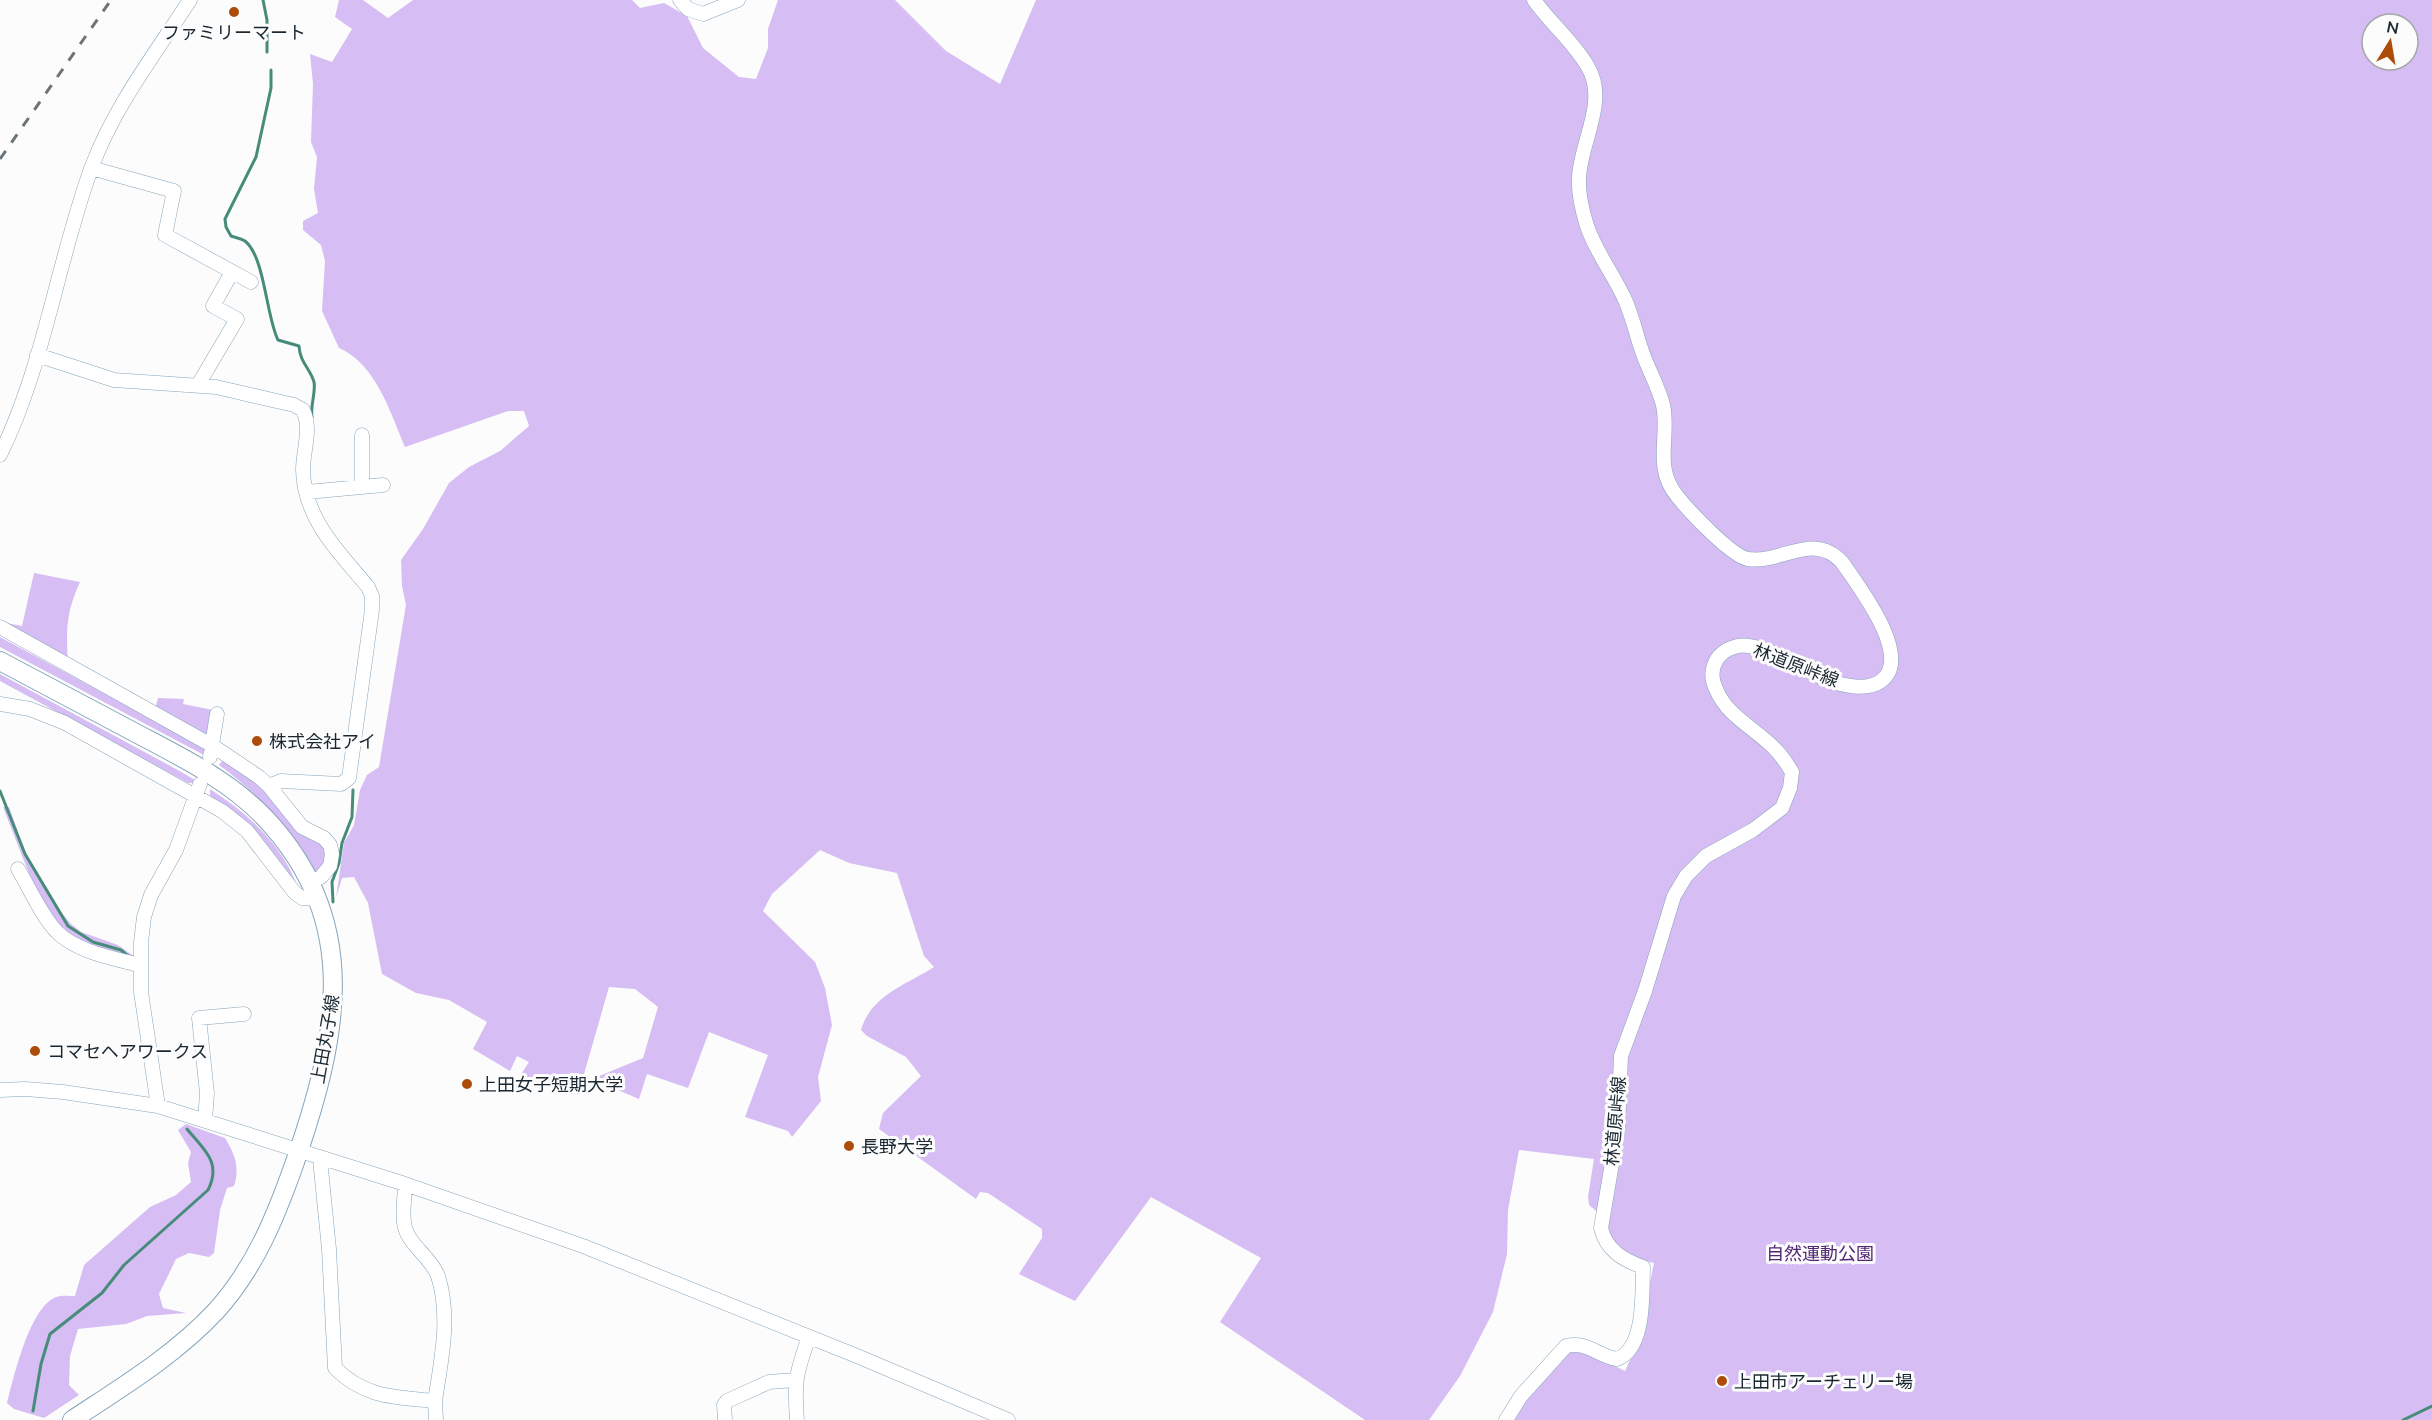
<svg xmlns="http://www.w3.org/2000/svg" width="2432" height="1420" viewBox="0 0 2432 1420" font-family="Mulish,'Noto Sans JP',sans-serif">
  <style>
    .green { fill: #d6bdf3; fill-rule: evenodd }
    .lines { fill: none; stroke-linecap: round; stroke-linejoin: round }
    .stream { stroke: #478c7b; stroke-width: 3 }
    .minor-casing { stroke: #85a5bc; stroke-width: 15 }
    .major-casing { stroke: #85a5bc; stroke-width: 20 }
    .minor { stroke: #fff; stroke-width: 14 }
    .major { stroke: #fff; stroke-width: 18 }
    .rail { stroke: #6c747a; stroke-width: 3; stroke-dasharray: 10 10; stroke-linecap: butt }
    .poi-dot { fill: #ad4c08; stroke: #fcfcfc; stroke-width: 2 }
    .labels { text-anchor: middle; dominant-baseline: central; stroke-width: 6; stroke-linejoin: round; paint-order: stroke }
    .poi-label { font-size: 18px; fill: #1a2730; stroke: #fcfcfc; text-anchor: start }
    .street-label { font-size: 18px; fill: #1a2730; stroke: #fcfcfc }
    .park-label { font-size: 18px; fill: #512774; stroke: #fcfcfc }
  </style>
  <rect width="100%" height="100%" fill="#fcfcfc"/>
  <path class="green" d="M 339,0 L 363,0 L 388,18 L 413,0 L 632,0 L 640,8 L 664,3 L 687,16 L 703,48 L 739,77 L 756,79 L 768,48 L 768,29 L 778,0 L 895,0 L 946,51 L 1000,84 L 1036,0 L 2432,0 L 2432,1420 L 1512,1420 L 1525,1399 L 1568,1351 L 1584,1351 L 1625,1371 L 1637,1345 L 1654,1263 C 1634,1257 1619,1255 1610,1234 C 1608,1229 1606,1226 1607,1220 L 1589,1205 L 1588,1197 L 1594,1159 L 1519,1150 L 1508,1210 L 1507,1254 L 1493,1312 L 1460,1376 L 1429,1420 L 1365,1420 L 1220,1322 L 1261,1258 L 1151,1197 L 1075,1301 L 1019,1274 L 1042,1238 L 1042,1229 L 988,1193 L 980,1192 L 976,1199 L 879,1129 L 883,1113 L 921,1076 L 906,1057 L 867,1036 L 861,1030 C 871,995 906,985 934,967 L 924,956 L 897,873 L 849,863 L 820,850 L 772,894 L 763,911 L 815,962 L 825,988 L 832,1025 L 818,1077 L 821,1101 L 792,1137 L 788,1131 L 745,1117 L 768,1055 L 709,1032 L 688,1088 L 647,1074 L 639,1099 L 592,1079 L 643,1058 L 658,1007 L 635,989 L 609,987 L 578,1095 L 520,1076 L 529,1062 L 517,1056 L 510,1071 L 473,1049 L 487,1022 L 449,1000 L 416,993 L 382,974 L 368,903 L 354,877 L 342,878 L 336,898 L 344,843 L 354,825 L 360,790 L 367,775 L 379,767 L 406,605 L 402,586 L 401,560 L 423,529 L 449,483 L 469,467 L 500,451 L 529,426 L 524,411 L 508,411 L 405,447 C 390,412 376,364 339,348 L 322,311 L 325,261 L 321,245 L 303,230 L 303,221 L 318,213 L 314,189 L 317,157 L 311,142 L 313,84 L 310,54 L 332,62 L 352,29 L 335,17 ZM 2372,24 L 2408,24 L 2408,60 L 2372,60 Z
    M 34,573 L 80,582 C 66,613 66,629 68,662 L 1,622 L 22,626 Z
    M 0,637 L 205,748 L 204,755 L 0,647 Z
    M 0,674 L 176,769 L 195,780 L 193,783 L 188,783 L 0,681 Z
    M 158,698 L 184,699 L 183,704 L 213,710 L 211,732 L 205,736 L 155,709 Z
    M 223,760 L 256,782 L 323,846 L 327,861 L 317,874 C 292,830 260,795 219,765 Z
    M 210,789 C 247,813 281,843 297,885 L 226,806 L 210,796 Z
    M 3,807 L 9,807 L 26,854 L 61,912 L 71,924 L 81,932 L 118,945 L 135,957 L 117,957 L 63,933 L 35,889 Z
    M 186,1124 L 225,1138 C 235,1154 240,1168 234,1186 L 227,1188 L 220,1210 L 214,1253 L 209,1257 L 189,1253 L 176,1259 L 159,1294 L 163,1308 L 186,1313 L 147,1316 L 126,1324 L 78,1329 L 70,1356 L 69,1385 L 79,1395 L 44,1418 L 14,1409 L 7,1403 C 14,1377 29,1308 56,1297 C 61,1295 70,1296 75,1296 L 84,1265 L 150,1207 L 176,1195 L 191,1182 L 188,1163 L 191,1152 L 178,1130 Z"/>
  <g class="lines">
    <path class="stream" d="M 263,0 L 267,20 L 267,52
      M 271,70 L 271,88 L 256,157 L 225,219 L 226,227 L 231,236 C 236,238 241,238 245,241 C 265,257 266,316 278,340 L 299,346 C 300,363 310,368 314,382 C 316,393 310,405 312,417
      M 0,791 L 25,854 L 68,926 L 93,942 L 121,950 L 129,957
      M 333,902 L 332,882 L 339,863 L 342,843 L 352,817 L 353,790
      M 33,1411 L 41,1364 L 50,1334 L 102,1293 L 124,1265 L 208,1190 C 222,1162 204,1150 187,1129
      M 2403,1420 L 2432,1406"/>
    <defs>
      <path id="minor" d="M 680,0 L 688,9 L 703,14 L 738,0
        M 91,168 L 174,191 L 165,235 L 251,282
        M 37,355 L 114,380 L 216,387 L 294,405 L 303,410 C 312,429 303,450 303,470 C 304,519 339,552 368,587 L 372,596 L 372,610 L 349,778 L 341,784 L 281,781 L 269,786
        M 198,385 L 237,319 L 213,306 L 232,272
        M 362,435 L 362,486
        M 0,455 C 44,366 57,263 91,169 C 113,108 155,54 190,0
        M 307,492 L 383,485
        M 0,627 L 213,746 L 259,777 L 269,786 L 302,827 L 324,838 L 330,845 L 332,854 L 330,866 L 321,877 L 310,882
        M 0,704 L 30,709 L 65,723 L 222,811 L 247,831 L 295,893 L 302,898 L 317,899
        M 210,757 L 217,714
        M 18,869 C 30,889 41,915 57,932 C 77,952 113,958 139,965
        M 0,1090 L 25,1089 L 63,1092 L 158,1106 L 405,1184 L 583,1246 L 857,1356 L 1008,1420
        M 158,1106 L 141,992 L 141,942 L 144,917 L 151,895 L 176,850 L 200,784
        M 205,1121 L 207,1093 L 199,1018 L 244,1014
        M 320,1159 L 329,1249 L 335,1368 C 365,1398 395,1397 435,1401 C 441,1361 451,1317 438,1276 C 432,1260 416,1250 408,1235 C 400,1221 405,1199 405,1184
        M 435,1401 L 436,1420
        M 725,1420 L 724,1405 L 727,1401 L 769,1382 L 795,1380
        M 797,1420 C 794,1382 796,1373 809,1337
        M 1506,1420 L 1521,1396 L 1566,1346 C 1588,1341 1597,1356 1617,1359 C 1646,1348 1642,1292 1643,1267 C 1623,1260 1606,1250 1601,1228 L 1618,1128 L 1621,1056 L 1645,991 L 1674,896 L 1686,876 L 1706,856 L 1753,830 L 1782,808 L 1790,788 L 1792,772 C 1787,764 1782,756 1776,750 C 1757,729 1727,717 1716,689 C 1711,679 1711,669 1717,659 C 1724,649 1737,644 1749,646 C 1777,650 1802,670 1828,680 C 1843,686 1867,691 1881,681 C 1914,657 1858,586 1842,562 C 1812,531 1782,564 1748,559 C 1731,556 1689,511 1677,496 C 1653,467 1670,436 1663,405 C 1658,386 1649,371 1643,354 C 1637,337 1633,319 1626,302 C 1615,276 1596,253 1587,226 C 1582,210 1578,193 1579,177 C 1581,141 1608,101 1588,67 C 1574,42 1550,23 1534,0"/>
      <path id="major" d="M 0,661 C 44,684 88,708 132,731 C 179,756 228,779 265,818 C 364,923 337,1040 295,1162 C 276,1216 255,1268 216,1311 C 175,1355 122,1387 72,1420"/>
    </defs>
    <use href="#minor" class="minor-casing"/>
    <use href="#major" class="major-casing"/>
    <use href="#minor" class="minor"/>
    <use href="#major" class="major"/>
    <path class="rail" d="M 0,159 L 111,0"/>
  </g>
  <g class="poi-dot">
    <circle cx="234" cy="12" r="6"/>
    <circle cx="257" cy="741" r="6"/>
    <circle cx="35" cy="1051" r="6"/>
    <circle cx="467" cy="1084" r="6"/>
    <circle cx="849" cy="1146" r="6"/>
    <circle cx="1722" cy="1381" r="6"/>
  </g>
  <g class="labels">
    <g class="poi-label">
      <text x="234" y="32" text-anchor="middle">ファミリーマート</text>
      <text x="269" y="741">株式会社アイ</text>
      <text x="47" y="1051">コマセヘアワークス</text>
      <text x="479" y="1084">上田女子短期大学</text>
      <text x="861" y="1146">長野大学</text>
      <text x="1734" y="1381">上田市アーチェリー場</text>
    </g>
    <g class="street-label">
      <text transform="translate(1796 665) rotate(21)">林道原峠線</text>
      <text transform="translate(325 1039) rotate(-80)">上田丸子線</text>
      <text transform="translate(1615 1121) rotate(-85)">林道原峠線</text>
    </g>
    <g class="park-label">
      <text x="1820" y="1253">自然運動公園</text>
    </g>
  </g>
  <g transform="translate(2390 42) rotate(11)"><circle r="28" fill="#fcfcfc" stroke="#a2a7aa" stroke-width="1.5"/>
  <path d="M0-4.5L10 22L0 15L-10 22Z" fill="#ad4c08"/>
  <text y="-9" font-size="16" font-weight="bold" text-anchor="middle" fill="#1a2730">N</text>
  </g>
</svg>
